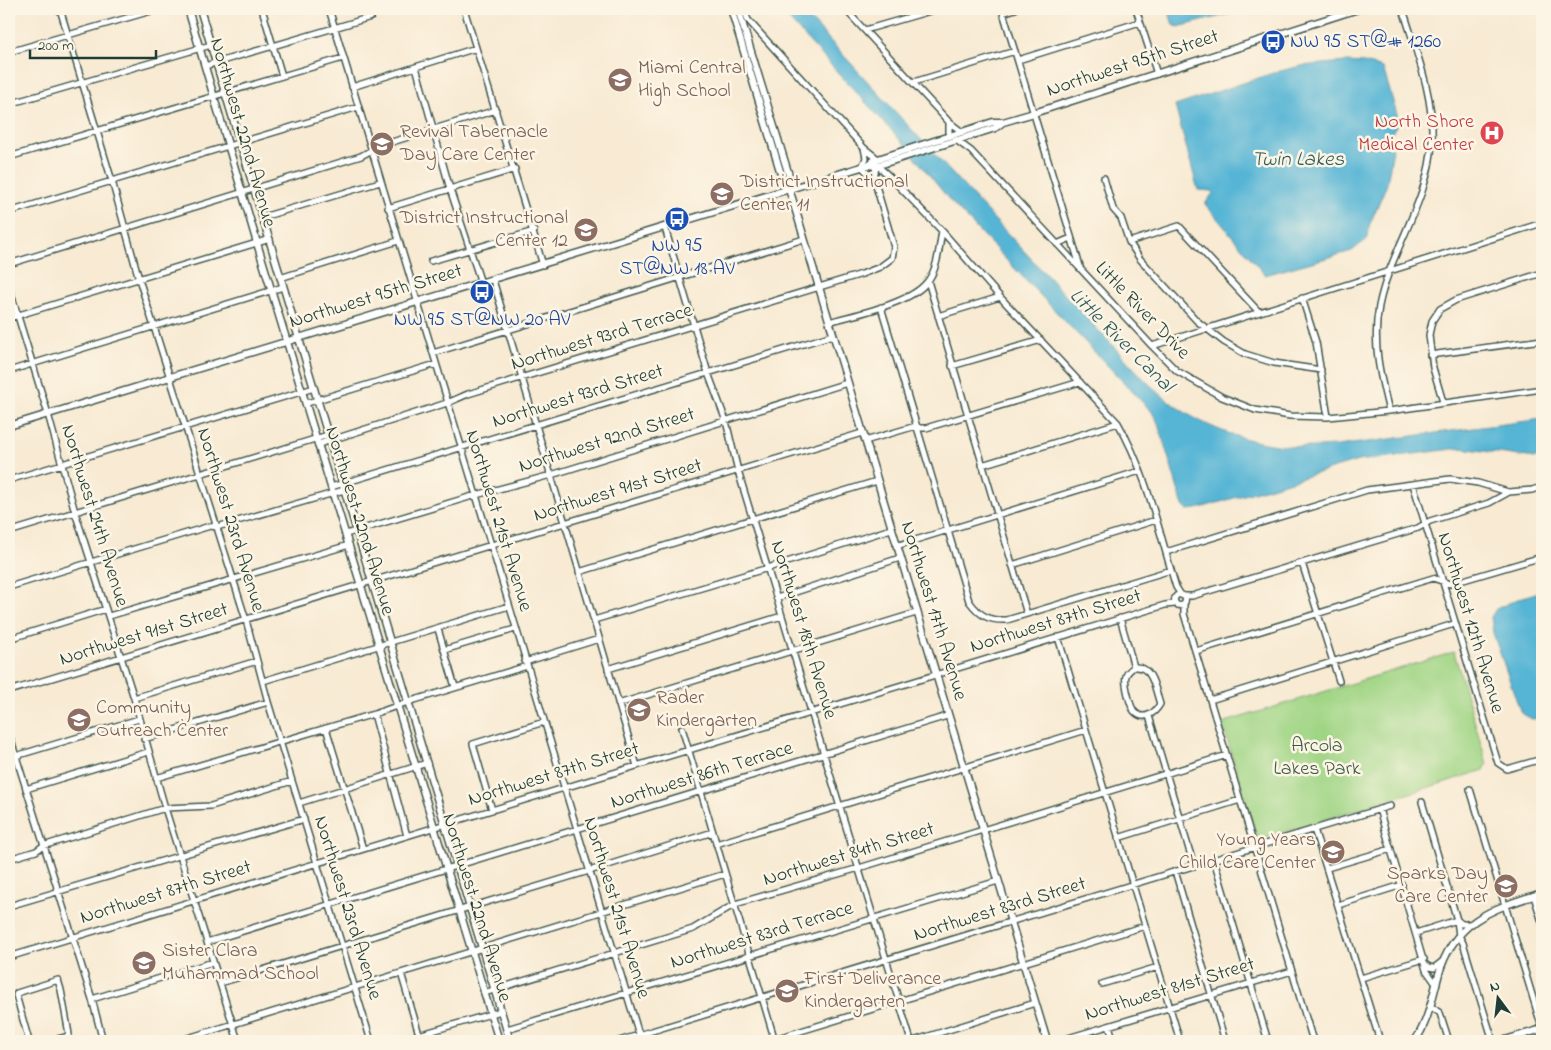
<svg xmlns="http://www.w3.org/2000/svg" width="1551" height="1050" viewBox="0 0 1551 1050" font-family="'Indie Flower',sans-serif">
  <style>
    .green { fill: #a0d585; stroke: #60895c }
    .water { fill: #56b5d5; stroke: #3a7984 }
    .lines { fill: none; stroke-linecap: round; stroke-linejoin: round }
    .minor-casing { stroke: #40574c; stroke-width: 8 }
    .major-casing { stroke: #40574c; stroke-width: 9 }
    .minor { stroke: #fff; stroke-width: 5 }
    .major { stroke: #fff; stroke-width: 6 }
    .labels { text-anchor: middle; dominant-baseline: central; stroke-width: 5; stroke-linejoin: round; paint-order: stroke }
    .transit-label { font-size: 20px; fill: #164399; stroke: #fcf5e5 }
    .street-label { font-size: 20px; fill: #1f3d34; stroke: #fcf5e5 }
    .education-label { font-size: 20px; fill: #785e54; stroke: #fcf5e5; text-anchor: start }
    .health-label { font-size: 20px; fill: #be3a42; stroke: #fcf5e5; text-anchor: end }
    .park-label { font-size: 20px; fill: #395b44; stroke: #fcf5e5 }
    .water-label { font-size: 21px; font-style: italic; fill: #2d5b5c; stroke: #fcf5e5 }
  </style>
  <rect width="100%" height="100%" fill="#fcf5e5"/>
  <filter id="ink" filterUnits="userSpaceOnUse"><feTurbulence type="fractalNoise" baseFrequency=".02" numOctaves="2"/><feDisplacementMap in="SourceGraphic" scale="10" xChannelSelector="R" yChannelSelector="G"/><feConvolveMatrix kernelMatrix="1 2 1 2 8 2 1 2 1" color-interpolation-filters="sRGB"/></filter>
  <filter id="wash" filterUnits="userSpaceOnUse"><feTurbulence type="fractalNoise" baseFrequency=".0096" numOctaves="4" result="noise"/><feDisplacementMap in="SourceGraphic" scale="20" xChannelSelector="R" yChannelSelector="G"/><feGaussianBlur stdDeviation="1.12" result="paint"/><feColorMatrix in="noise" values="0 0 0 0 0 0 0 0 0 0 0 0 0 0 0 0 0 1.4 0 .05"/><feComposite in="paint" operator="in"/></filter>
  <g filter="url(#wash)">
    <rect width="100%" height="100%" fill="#f8ead3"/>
    <path class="green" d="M 1454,652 L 1487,764 L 1484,770 L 1263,839 L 1257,836 L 1222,723 Z"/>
    <path class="water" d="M 779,9 L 801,9 L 993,218 L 1144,379 C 1152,387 1161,395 1170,402 C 1208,431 1259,447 1306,447 C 1317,448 1327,446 1337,446 L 1542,419 L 1542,456 L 1535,458 L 1461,448 L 1358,461 L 1197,509 L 1187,510 L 1183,506 L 1158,423 L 1152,412 L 951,202 L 905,145 Z
      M 1168,9 L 1242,9 L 1230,14 L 1178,27 L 1173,25 Z
      M 1345,62 L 1364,63 L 1383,68 L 1399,121 L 1390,136 L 1388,142 L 1393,149 L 1387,184 L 1369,226 L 1368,238 L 1352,251 L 1265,275 L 1205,204 L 1213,193 L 1212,191 L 1198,190 L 1175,106 L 1276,72 L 1301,66 Z
      M 1542,591 L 1542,718 L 1532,719 L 1521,713 L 1493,633 L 1491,617 L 1496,609 L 1520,598 Z"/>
  </g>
  <g filter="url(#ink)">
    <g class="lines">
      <defs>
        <path id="minor" d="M 60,9 L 112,181 L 139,279 L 246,620 L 268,702 L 371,1041
          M 262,9 L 282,76
          M 329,9 L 641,1041
          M 464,9 L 543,265
          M 744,9 L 748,20 L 864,148 L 878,159
          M 845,9 L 949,122 L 962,132
          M 1002,9 L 1080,266
          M 1136,9 L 1157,74
          M 1003,13 L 1015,9
          M 865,30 L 937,9
          M 9,52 L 158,9
          M 1018,60 L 1140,22
          M 205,66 L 371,17
          M 416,67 L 450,189 L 481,283
          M 914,82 L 1015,51
          M 352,87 L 476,48
          M 9,104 L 211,45
          M 949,136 L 949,122
          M 956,140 L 971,151 L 1152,346 L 1177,371 L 1222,397 L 1255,410 L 1290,416 L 1328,417 L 1389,411 L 1542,389
          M 9,157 L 343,58
          M 877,165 L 889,176 L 942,231 L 1000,297 L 1118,423 C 1147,473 1159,532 1176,587 L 1181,595
          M 1104,178 L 1113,209 L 1121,218 L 1129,242 L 1140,259 L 1197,321 L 1224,342 L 1245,354 L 1274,363 L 1321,370
          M 874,179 L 876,166
          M 388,208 L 515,169
          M 9,212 L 358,107
          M 263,217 L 380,182
          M 665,228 L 708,373 L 726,421 L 738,471 L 911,1041
          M 1129,242 L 1179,226 L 1259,312
          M 1057,244 L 1071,238
          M 431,261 L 534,231
          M 9,264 L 361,156 L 379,146 L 496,110
          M 280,278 L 398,241
          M 493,280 L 637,766
          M 928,281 L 1027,614
          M 9,287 L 48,414 L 75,512 L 134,698 L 165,808 L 238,1041
          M 1302,298 L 1316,342 L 1328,417
          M 881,307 L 969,601 C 980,616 989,621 1007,620 L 1171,570
          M 938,316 L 1000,297
          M 9,318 L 270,239
          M 829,322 C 856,314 910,304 927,282 C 938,269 939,248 942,231
          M 1152,346 L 1542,223
          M 433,353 L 804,239
          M 1430,355 L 1542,340
          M 1542,361 L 1542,376
          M 952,366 L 1041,340
          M 9,371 L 283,287
          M 1443,402 L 1433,368 L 1429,335 L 1432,321 L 1440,309 L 1456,300 L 1542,273
          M 307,403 L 436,364
          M 1389,411 C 1380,376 1372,342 1379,306 C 1390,250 1430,200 1432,141 C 1434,95 1416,52 1403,9
          M 865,441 L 916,426 L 920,428 L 926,428 L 1080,382
          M 319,444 L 447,403 L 468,394 L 862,274 L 880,267 L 892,258 L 894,247 L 874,179 L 862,167 L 866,158 L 864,148
          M 982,465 L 1118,423
          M 9,480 L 314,388
          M 1413,484 L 1498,763 L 1507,769 L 1542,759
          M 331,487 L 833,335
          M 9,532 L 328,435
          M 346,534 L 476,495 L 551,475 L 847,383
          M 896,546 L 1140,471
          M 1166,552 L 1367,490 L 1450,479 L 1478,483 L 1508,492
          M 1302,563 L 1339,681
          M 1012,565 L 1156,520
          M 579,572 L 877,481
          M 9,587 L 210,526 L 217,527 L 344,490
          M1174.5 600a5.5 5.5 0 1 1 11 0a5.5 5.5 0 1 1-11 0Z
          M 1183,596 L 1192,596 L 1418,528 L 1430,521 L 1489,503 L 1509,492 L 1532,490 L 1542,487
          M 777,598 L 900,558
          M 1184,604 L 1184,614 L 1313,1041
          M 109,616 L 349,545
          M 1120,618 L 1134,667
          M 594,620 L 768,568 L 891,529
          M 438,629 L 455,687
          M 1058,637 L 1180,1041
          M 9,639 L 106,609
          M 444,650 L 515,629
          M 1196,651 L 1433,578 L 1450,584 L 1542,557
          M 525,662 L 599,639
          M 1134,667 C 1153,665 1155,690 1160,704 C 1155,713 1143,722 1134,711 C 1130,706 1124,682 1126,676 C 1127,672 1130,670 1134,667 Z
          M 608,669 L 782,616
          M 263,681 L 509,606
          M 9,691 L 862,433
          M 134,698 L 257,661
          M 1210,700 L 1454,624
          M 618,704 L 916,613
          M 374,714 L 407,836
          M 1149,716 L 1194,866
          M 326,728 L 363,849
          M 682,728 L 775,1041
          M 9,734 L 92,999 L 103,1041
          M 144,739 L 268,702
          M 9,758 L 139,719
          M 156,778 L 374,714 L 408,702 L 527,666
          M 26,789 L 148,752
          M 1470,789 L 1542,1028
          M 1422,802 L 1457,920 L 1459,936 L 1463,943 L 1493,1041
          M 299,803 L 427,763
          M 1379,809 L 1426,970 L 1436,984
          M 492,810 L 473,744 L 544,722
          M 1314,829 L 1380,1041
          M 1118,838 L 1240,800
          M 716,844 L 1086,730
          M 9,859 L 36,851 L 43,846 L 165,808 L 211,806 L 292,781
          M 1214,860 L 1268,1041
          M 1327,868 L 1391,849
          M 1175,871 L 1225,1041
          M 1534,896 L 1542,922
          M 1338,905 L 1402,885
          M 9,906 L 304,819
          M 1457,920 L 1462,924 L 1471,924
          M 1416,933 L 1457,920
          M 207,942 L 947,716
          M 9,957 L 1165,605 L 1175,604
          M 1425,964 L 1429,967 L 1434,968 L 1443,961
          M 401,973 L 421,1041
          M 1361,978 L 1424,959
          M 220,983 L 589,871 L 713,832
          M 1102,984 L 1158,967
          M 484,993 L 693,929 L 735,904 L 859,868 L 1227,755
          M 92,999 L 213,962
          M 1430,1006 L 1440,1013 L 1449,1041
          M 1109,1026 L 1114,1041
          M 507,1029 L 998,881
          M 29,1041 L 16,995 L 17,993 L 58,980 L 61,990 L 69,1034 L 66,1037 L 50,1041
          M 178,1041 L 725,874
          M 398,1041 L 501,1011
          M 619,1041 C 876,963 1133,885 1390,806
          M 768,1041 L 1145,926
          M 913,1041 L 1035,1003
          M 1058,1041 L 1292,971"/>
        <path id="major" d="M 188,9 L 257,243 L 499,1041
          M 200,9 L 510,1041
          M 731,9 L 784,184 L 789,190 L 792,198 L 1047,1041
          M 738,9 L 791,182 L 789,190
          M 868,165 L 875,160 L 993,122 L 1003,122 L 1034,113 L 1358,9
          M 9,426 L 868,165 L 876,166 L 995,128 L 1003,122
          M 1415,1041 C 1428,1022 1432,999 1438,977 C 1453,920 1492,909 1542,893
          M 1502,1041 L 1542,1029"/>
      </defs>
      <use href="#minor" class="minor-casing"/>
      <use href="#major" class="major-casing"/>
      <use href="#minor" class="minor"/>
      <use href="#major" class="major"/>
    </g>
  </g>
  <defs>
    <symbol id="bus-disc" viewBox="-11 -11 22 22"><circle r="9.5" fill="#1a4fb4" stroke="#fcf5e5"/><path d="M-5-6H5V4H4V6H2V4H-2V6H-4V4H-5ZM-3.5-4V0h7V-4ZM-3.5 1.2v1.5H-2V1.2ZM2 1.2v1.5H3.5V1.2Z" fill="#fff"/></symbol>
    <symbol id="school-disc" viewBox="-11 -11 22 22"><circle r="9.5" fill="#8d6e63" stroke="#fcf5e5"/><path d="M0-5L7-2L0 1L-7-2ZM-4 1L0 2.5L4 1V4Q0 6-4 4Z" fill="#fff"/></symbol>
    <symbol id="hospital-disc" viewBox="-11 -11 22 22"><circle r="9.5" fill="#e0444e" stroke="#fcf5e5"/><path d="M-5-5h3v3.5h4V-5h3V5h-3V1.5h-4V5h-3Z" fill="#fff"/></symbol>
  </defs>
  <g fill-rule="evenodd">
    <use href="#bus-disc" x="1259" y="28" width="28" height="28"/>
    <use href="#school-disc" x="606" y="66" width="28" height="28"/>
    <use href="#hospital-disc" x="1478" y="119" width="28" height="28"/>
    <use href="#school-disc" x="368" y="130" width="28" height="28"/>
    <use href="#school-disc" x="708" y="180" width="28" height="28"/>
    <use href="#bus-disc" x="663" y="205" width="28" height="28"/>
    <use href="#school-disc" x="572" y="216" width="28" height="28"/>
    <use href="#bus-disc" x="468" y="278" width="28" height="28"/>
    <use href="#school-disc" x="625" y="696" width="28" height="28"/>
    <use href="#school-disc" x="65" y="706" width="28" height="28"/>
    <use href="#school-disc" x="1319" y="838" width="28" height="28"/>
    <use href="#school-disc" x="1492" y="872" width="28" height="28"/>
    <use href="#school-disc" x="130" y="949" width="28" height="28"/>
    <use href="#school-disc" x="773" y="977" width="28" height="28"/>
  </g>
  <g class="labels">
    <g class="transit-label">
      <text x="1290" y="42" text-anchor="start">NW 95 ST@# 1260</text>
      <text x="677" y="246">NW 95<tspan x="677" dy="23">ST@NW 18 AV</tspan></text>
      <text x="482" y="320">NW 95 ST@NW 20 AV</text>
    </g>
    <g class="street-label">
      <text transform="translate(1133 64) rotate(-18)">Northwest 95th Street</text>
      <text transform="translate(242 133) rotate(74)">Northwest 22nd Avenue</text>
      <text transform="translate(376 297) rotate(-17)">Northwest 95th Street</text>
      <text transform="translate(1142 311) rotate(46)">Little River Drive</text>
      <text transform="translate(602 338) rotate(-17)">Northwest 93rd Terrace</text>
      <text transform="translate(578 397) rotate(-17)">Northwest 93rd Street</text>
      <text transform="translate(607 441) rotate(-17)">Northwest 92nd Street</text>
      <text transform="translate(618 491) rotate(-17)">Northwest 91st Street</text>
      <text transform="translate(94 516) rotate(73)">Northwest 24th Avenue</text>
      <text transform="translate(230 520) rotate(73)">Northwest 23rd Avenue</text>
      <text transform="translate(359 521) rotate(73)">Northwest 22nd Avenue</text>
      <text transform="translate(498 521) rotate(73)">Northwest 21st Avenue</text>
      <text transform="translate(933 611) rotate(73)">Northwest 17th Avenue</text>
      <text transform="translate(1056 622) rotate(-17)">Northwest 87th Street</text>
      <text transform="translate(1470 623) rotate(73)">Northwest 12th Avenue</text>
      <text transform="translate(803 630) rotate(73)">Northwest 18th Avenue</text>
      <text transform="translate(144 635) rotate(-17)">Northwest 91st Street</text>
      <text transform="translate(554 775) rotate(-17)">Northwest 87th Street</text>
      <text transform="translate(702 776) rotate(-17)">Northwest 86th Terrace</text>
      <text transform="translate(849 855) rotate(-17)">Northwest 84th Street</text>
      <text transform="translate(166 893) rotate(-17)">Northwest 87th Street</text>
      <text transform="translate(347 908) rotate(73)">Northwest 23rd Avenue</text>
      <text transform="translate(476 908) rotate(73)">Northwest 22nd Avenue</text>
      <text transform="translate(616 908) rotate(73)">Northwest 21st Avenue</text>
      <text transform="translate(1000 910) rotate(-17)">Northwest 83rd Street</text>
      <text transform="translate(762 936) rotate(-17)">Northwest 83rd Terrace</text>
      <text transform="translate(1170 990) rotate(-17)">Northwest 81st Street</text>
    </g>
    <g class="education-label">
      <text x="638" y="68">Miami Central<tspan x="638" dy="23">High School</tspan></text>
      <text x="400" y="132">Revival Tabernacle<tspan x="400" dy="23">Day Care Center</tspan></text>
      <text x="740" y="182">District Instructional<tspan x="740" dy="23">Center 11</tspan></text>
      <text x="568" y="218" text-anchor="end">District Instructional<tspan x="568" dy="23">Center 12</tspan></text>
      <text x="656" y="698">Rader<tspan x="656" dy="23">Kindergarten</tspan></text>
      <text x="96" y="708">Community<tspan x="96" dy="23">Outreach Center</tspan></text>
      <text x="1316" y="840" text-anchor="end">Young Years<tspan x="1316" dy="23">Child Care Center</tspan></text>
      <text x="1488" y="874" text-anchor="end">Sparks Day<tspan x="1488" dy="23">Care Center</tspan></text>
      <text x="162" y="951">Sister Clara<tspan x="162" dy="23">Muhammad School</tspan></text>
      <text x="804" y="979">First Deliverance<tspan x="804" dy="23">Kindergarten</tspan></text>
    </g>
    <g class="health-label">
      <text x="1474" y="122">North Shore<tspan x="1474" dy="23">Medical Center</tspan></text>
    </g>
    <g class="park-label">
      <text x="1317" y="746">Arcola<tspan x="1317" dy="23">Lakes Park</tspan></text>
    </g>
    <g class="water-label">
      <text x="1298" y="160">Twin Lakes</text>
      <text transform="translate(1121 341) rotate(45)">Little River Canal</text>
    </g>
  </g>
  <rect width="1551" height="1050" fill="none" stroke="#fcf5e5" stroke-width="30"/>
  <g transform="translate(1498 998) rotate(345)" stroke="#fcf5e5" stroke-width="4" paint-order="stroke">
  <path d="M0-4L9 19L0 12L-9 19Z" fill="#1f3d34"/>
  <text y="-8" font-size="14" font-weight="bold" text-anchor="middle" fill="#1f3d34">N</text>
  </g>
  <path d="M30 50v8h126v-8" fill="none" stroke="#1f3d34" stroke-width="2.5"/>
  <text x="38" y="50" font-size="15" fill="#1f3d34" stroke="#fcf5e5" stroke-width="4" paint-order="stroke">200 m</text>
</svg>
